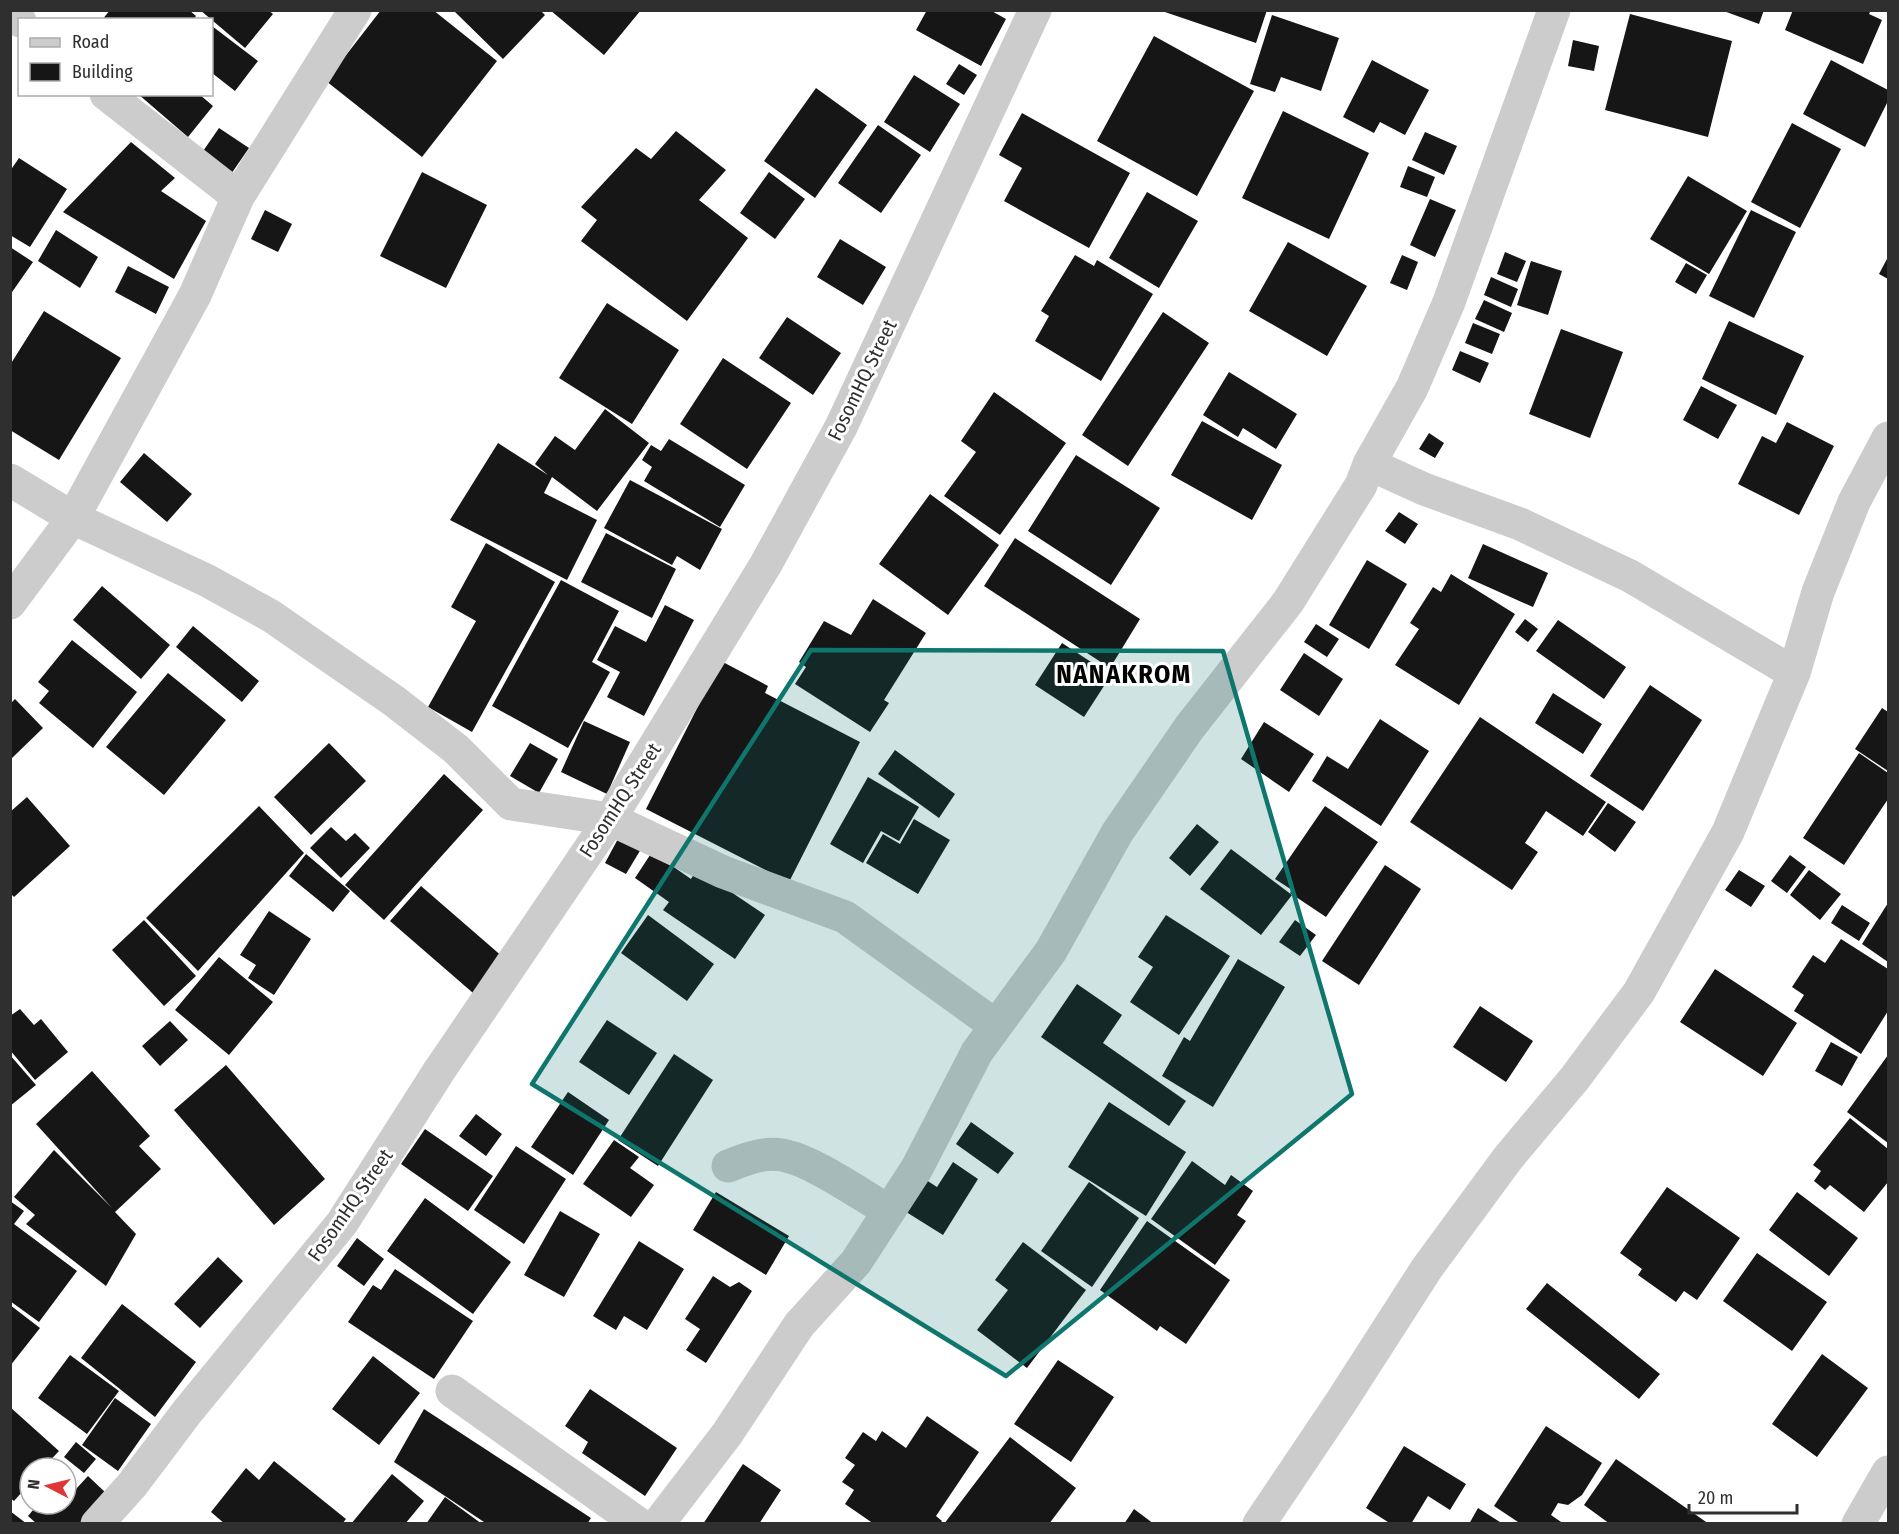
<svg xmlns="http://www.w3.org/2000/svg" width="1899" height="1534" viewBox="0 0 1899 1534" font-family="'Fira Sans Condensed',sans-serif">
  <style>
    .building { fill: #161616 }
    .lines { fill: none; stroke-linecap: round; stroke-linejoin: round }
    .minor { stroke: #ccc; stroke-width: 33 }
    .marked { fill: #0f766e; fill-opacity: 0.2; stroke: #0f766e; stroke-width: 4.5; stroke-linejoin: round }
    .labels { text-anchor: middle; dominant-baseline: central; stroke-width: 6; stroke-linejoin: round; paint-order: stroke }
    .street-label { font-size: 20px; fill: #2f2f2f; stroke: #fff }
    .district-label { font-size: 26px; font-weight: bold; letter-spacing: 1.5px; fill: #000; stroke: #fff }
  </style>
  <rect width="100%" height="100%" fill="#fff"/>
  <path class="building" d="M 110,10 L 189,10 L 196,16 L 193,20 L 102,20 Z
    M 200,10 L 268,10 L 273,14 L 245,48 Z
    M 381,10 L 433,10 L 497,61 L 422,157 L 326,81 Z
    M 453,10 L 540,10 L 545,15 L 503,59 Z
    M 550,10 L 641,10 L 604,55 Z
    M 927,10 L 990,10 L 1006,19 L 981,66 L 916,30 Z
    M 1159,10 L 1267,10 L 1256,43 Z
    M 1721,10 L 1764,10 L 1759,24 Z
    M 1793,10 L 1871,10 L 1869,14 L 1882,20 L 1863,64 L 1785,30 Z
    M 1630,14 L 1732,41 L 1708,137 L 1605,110 Z
    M 1272,15 L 1339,38 L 1321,91 L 1281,77 L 1275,92 L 1250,84 Z
    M 212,26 L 258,61 L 235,91 L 212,73 Z
    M 1154,36 L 1254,91 L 1197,196 L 1097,141 Z
    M 1573,40 L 1599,46 L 1594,71 L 1568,66 Z
    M 1372,60 L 1429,90 L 1405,135 L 1380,122 L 1374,133 L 1343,117 Z
    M 1831,60 L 1888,90 L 1888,101 L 1865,147 L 1803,114 Z
    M 959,64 L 977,75 L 964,95 L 946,84 Z
    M 914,75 L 960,104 L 930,152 L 884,122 Z
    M 816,88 L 867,125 L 815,198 L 764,161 Z
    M 138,94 L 199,94 L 213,106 L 188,137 Z
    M 1283,111 L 1369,153 L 1329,239 L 1242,198 Z
    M 1022,113 L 1130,173 L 1089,248 L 1004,201 L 1022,168 L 999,155 Z
    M 1792,123 L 1841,149 L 1800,228 L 1751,202 Z
    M 878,125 L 921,155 L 881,213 L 838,183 Z
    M 219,128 L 249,148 L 229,177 L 199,157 Z
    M 676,131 L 726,170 L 699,200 L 748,238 L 687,321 L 581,241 L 597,220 L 581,207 L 636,148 L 651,159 Z
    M 1425,132 L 1457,146 L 1444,175 L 1412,160 Z
    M 131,142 L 175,178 L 161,191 L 206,221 L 174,279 L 63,212 Z
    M 19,158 L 67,189 L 30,247 L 10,235 L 10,171 Z
    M 1408,166 L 1435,177 L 1427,197 L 1400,187 Z
    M 422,172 L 487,205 L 446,288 L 380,256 Z
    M 769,172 L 805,199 L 775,239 L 740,213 Z
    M 1688,176 L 1747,211 L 1709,274 L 1650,239 Z
    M 1147,192 L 1198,221 L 1159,288 L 1109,258 Z
    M 1430,199 L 1456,210 L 1435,257 L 1410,245 Z
    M 265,210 L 292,224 L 278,252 L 251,239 Z
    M 1751,210 L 1796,232 L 1754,318 L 1709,296 Z
    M 56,230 L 98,257 L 80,288 L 38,261 Z
    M 840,239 L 886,267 L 863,305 L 817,277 Z
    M 1288,242 L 1367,286 L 1327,356 L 1249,311 Z
    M 10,247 L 33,262 L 10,295 Z
    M 1505,252 L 1526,261 L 1517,282 L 1497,274 Z
    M 1075,255 L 1094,266 L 1097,260 L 1153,294 L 1101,381 L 1035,341 L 1049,316 L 1041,311 Z
    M 1402,255 L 1418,262 L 1407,290 L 1390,283 Z
    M 1888,257 L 1888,279 L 1879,274 Z
    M 1531,261 L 1562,271 L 1548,315 L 1517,305 Z
    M 1686,263 L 1707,275 L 1696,294 L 1675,282 Z
    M 128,266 L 169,287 L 156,314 L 115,292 Z
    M 1491,277 L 1518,289 L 1511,307 L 1484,295 Z
    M 1484,300 L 1512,313 L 1504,332 L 1475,319 Z
    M 607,303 L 679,350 L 632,424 L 559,378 Z
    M 44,311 L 121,358 L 59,460 L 10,430 L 10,365 Z
    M 1163,312 L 1209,343 L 1128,466 L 1082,435 Z
    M 787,317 L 841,353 L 813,395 L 759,358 Z
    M 1729,321 L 1804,356 L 1776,415 L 1702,379 Z
    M 1473,323 L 1500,334 L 1492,354 L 1465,343 Z
    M 1561,329 L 1623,352 L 1590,438 L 1529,414 Z
    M 1460,351 L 1489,363 L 1480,383 L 1452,370 Z
    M 723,358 L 791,403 L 747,469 L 680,424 Z
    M 1229,372 L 1297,414 L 1276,449 L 1243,428 L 1238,437 L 1203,415 Z
    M 1701,386 L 1737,405 L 1718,439 L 1683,420 Z
    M 994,392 L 1066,443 L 1000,535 L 944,496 L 976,452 L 961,441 Z
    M 605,409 L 649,443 L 597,511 L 552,477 L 544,493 L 597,520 L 567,580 L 450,520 L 498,443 L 548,475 L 535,464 L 555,436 L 575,450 Z
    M 1202,421 L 1282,465 L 1252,520 L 1171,475 Z
    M 1787,422 L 1834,446 L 1799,515 L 1738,484 L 1762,436 L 1776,443 Z
    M 1429,433 L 1444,443 L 1435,458 L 1419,449 Z
    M 669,439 L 745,485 L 720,527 L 644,481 L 652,467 L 642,460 L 651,445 L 661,451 Z
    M 144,453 L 192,494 L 167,522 L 120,482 Z
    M 1076,455 L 1160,508 L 1111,585 L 1028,531 Z
    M 630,480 L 722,529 L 700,570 L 677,556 L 672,565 L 604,528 Z
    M 930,494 L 999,545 L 948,615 L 879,564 Z
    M 1399,512 L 1418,524 L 1405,544 L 1385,531 Z
    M 606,533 L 676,569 L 652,618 L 581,582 Z
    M 1015,538 L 1140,619 L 1110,668 L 984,586 Z
    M 486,543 L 555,582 L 472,732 L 428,707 L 476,621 L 451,607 Z
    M 1483,544 L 1548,573 L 1533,607 L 1468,578 Z
    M 1367,560 L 1407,584 L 1369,649 L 1329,625 Z
    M 1451,574 L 1515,614 L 1459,705 L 1395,665 L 1419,629 L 1410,623 L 1433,587 L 1441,592 Z
    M 561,580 L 619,611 L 592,662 L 610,672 L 568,748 L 492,706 Z
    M 102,586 L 170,645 L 141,679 L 73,620 Z
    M 873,599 L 926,633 L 884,700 L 889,703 L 870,732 L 795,684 L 806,667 L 799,662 L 824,621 L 851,635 Z
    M 665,605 L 694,620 L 644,716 L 607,697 L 620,672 L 597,660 L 615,626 L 646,642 Z
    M 1525,619 L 1538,629 L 1528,642 L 1515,632 Z
    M 1558,620 L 1626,667 L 1604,699 L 1536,651 Z
    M 1316,624 L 1339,639 L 1327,657 L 1304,642 Z
    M 193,626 L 259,681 L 242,702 L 176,647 Z
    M 72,640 L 137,692 L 93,748 L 39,703 L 49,691 L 38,682 Z
    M 1062,643 L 1111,675 L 1084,717 L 1035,685 Z
    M 1304,653 L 1343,679 L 1319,716 L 1280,690 Z
    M 721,661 L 768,686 L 765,693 L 860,742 L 789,882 L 646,809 Z
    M 168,673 L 226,720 L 164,795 L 106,747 Z
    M 1650,685 L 1702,720 L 1643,811 L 1590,776 Z
    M 1553,693 L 1602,724 L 1583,754 L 1535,723 Z
    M 15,699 L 43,728 L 10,760 L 10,704 Z
    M 1882,708 L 1888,712 L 1888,771 L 1855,749 Z
    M 1480,717 L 1606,802 L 1583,836 L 1546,811 L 1525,843 L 1538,852 L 1512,890 L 1410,822 Z
    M 1380,719 L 1429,751 L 1381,826 L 1312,781 L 1327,756 L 1348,769 Z
    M 584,721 L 630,742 L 607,794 L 561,772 Z
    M 1264,722 L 1314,754 L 1289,792 L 1241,759 Z
    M 329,743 L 366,781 L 311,835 L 274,797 Z
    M 530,743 L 558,759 L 539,793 L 510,776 Z
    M 895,750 L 955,794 L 939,818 L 878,774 Z
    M 1859,753 L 1888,773 L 1888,799 L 1844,865 L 1803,838 Z
    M 444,774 L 483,810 L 384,920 L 345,885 Z
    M 868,777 L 919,807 L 899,841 L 881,831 L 863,863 L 830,844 Z
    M 27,797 L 70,846 L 14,897 L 10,893 L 10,812 Z
    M 1608,803 L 1636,822 L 1615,852 L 1588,832 Z
    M 259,806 L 304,853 L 198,971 L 146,918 Z
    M 1325,806 L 1378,842 L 1326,917 L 1290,893 L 1292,890 L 1275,879 Z
    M 914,819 L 950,840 L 918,894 L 866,863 L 883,834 L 900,844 Z
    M 1197,824 L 1219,842 L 1190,876 L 1169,858 Z
    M 331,827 L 346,841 L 355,833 L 370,848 L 341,878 L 310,848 Z
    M 619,837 L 641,849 L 626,874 L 605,863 Z
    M 1231,849 L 1292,895 L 1261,935 L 1200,889 Z
    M 652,852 L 691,879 L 697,869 L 765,915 L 735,959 L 663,910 L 669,902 L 635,878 Z
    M 306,854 L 350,891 L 333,912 L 289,876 Z
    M 1790,855 L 1806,867 L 1787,893 L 1771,881 Z
    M 1385,865 L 1421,889 L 1359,985 L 1322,961 Z
    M 1739,870 L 1765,886 L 1751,907 L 1725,890 Z
    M 1809,870 L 1841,894 L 1820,920 L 1790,895 Z
    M 421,886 L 504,958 L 473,993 L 390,921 Z
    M 1888,903 L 1888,962 L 1862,944 Z
    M 1842,905 L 1870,923 L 1859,941 L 1831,923 Z
    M 269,911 L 311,939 L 274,995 L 248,978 L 256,965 L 240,955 Z
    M 648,915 L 714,964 L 687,1001 L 621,953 Z
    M 1166,915 L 1230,956 L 1179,1035 L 1130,1002 L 1153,967 L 1138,957 Z
    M 144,920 L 196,976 L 164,1006 L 112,950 Z
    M 1295,920 L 1316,935 L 1300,956 L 1279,942 Z
    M 1841,939 L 1888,969 L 1888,1011 L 1861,1054 L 1794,1011 L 1804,995 L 1792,987 L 1813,955 L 1825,963 Z
    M 219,957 L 273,1002 L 229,1055 L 175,1010 Z
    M 1238,959 L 1285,987 L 1213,1107 L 1162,1076 L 1184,1037 L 1190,1041 Z
    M 1715,969 L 1797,1023 L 1763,1076 L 1680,1022 Z
    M 1077,984 L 1122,1015 L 1103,1043 L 1186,1101 L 1169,1126 L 1041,1037 Z
    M 1480,1006 L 1533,1041 L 1506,1082 L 1453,1047 Z
    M 20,1009 L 34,1025 L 41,1019 L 68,1052 L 35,1080 L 10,1050 L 10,1016 Z
    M 607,1020 L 657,1053 L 629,1095 L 579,1062 Z
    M 170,1021 L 188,1040 L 160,1066 L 142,1046 Z
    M 1831,1042 L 1858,1057 L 1842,1086 L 1815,1071 Z
    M 674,1054 L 713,1080 L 658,1166 L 618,1140 Z
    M 10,1055 L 36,1085 L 10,1106 Z
    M 1888,1055 L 1888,1143 L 1847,1112 Z
    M 226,1065 L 325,1179 L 274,1225 L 174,1110 Z
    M 92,1071 L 150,1136 L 139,1146 L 161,1169 L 115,1212 L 136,1234 L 106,1286 L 26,1224 L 35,1215 L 14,1197 L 54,1150 L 112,1208 L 36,1124 Z
    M 568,1092 L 609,1120 L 573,1175 L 531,1147 Z
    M 1109,1102 L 1186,1152 L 1146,1216 L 1068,1167 Z
    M 476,1114 L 502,1134 L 486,1156 L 459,1136 Z
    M 1850,1118 L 1888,1149 L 1888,1182 L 1864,1212 L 1830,1185 L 1825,1190 L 1814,1181 L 1821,1171 L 1813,1165 Z
    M 971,1122 L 1014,1153 L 998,1174 L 956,1144 Z
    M 425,1129 L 493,1176 L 468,1211 L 401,1164 Z
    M 614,1140 L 639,1157 L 630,1168 L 654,1185 L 631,1217 L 583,1184 Z
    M 516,1146 L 566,1179 L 524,1244 L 474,1210 Z
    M 1192,1161 L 1225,1185 L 1231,1175 L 1253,1191 L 1237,1215 L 1246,1221 L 1215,1265 L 1151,1219 Z
    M 953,1162 L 978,1179 L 943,1235 L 903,1210 L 923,1178 L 937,1187 Z
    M 1089,1182 L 1139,1218 L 1092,1287 L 1041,1251 Z
    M 1667,1187 L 1740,1238 L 1697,1300 L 1684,1291 L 1676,1302 L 1638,1275 L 1642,1269 L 1620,1253 Z
    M 716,1192 L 789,1236 L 766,1275 L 693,1230 Z
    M 1797,1192 L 1858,1238 L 1829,1276 L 1769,1230 Z
    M 425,1198 L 511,1262 L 473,1314 L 387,1251 Z
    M 10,1201 L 24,1211 L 14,1224 L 77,1271 L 39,1322 L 10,1301 Z
    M 560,1211 L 600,1234 L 564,1297 L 524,1275 Z
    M 1147,1221 L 1230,1280 L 1186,1344 L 1160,1326 L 1157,1331 L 1100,1290 Z
    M 357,1238 L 384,1259 L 364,1286 L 337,1266 Z
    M 639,1241 L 684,1269 L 647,1330 L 624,1316 L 616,1330 L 593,1316 Z
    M 1023,1242 L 1086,1290 L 1027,1368 L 977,1330 L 1008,1290 L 995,1280 Z
    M 1757,1253 L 1827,1302 L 1792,1351 L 1723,1301 Z
    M 218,1257 L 243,1281 L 200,1328 L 174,1304 Z
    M 395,1269 L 473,1321 L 434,1379 L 348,1322 L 373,1285 L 381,1290 Z
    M 713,1276 L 730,1287 L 739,1282 L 752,1291 L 706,1363 L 686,1350 L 700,1329 L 685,1319 Z
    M 1547,1283 L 1660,1374 L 1639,1399 L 1526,1309 Z
    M 122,1304 L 196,1362 L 155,1417 L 81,1358 Z
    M 10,1305 L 40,1328 L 10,1366 Z
    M 1822,1354 L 1868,1388 L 1817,1457 L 1772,1424 Z
    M 70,1355 L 119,1391 L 87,1434 L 38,1398 Z
    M 373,1356 L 420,1393 L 379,1445 L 332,1409 Z
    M 1058,1360 L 1114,1397 L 1071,1462 L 1014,1424 Z
    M 590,1389 L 677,1448 L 645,1496 L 582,1453 L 588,1442 L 565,1426 Z
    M 115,1398 L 151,1424 L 118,1471 L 82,1445 Z
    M 10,1407 L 59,1451 L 43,1468 L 30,1468 L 30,1483 L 14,1501 L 10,1498 Z
    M 424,1409 L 591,1518 L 587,1524 L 487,1524 L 394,1462 Z
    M 927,1416 L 979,1452 L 936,1516 L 942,1521 L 940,1524 L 874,1524 L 845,1504 L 854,1490 L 842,1482 L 855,1465 L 845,1458 L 863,1432 L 876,1441 L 882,1431 L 906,1448 Z
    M 1546,1426 L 1602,1463 L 1582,1495 L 1568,1505 L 1558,1503 L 1551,1515 L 1564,1524 L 1521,1524 L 1494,1506 Z
    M 1010,1437 L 1076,1488 L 1049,1524 L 944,1524 Z
    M 76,1442 L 96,1459 L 84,1473 L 64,1457 Z
    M 1404,1446 L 1466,1484 L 1450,1510 L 1428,1496 L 1411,1524 L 1391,1524 L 1366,1508 Z
    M 1616,1459 L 1709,1524 L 1610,1524 L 1584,1505 Z
    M 274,1461 L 346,1519 L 342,1524 L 225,1524 L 211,1512 L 246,1468 L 259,1480 Z
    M 743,1464 L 781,1490 L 759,1524 L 703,1524 Z
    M 392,1474 L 424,1501 L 405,1524 L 351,1524 Z
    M 88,1476 L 107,1494 L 80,1524 L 37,1524 L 28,1516 L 38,1504 L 66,1504 L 66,1480 L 76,1489 Z
    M 445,1497 L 482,1524 L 426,1524 Z
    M 1478,1508 L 1503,1524 L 1469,1524 Z
    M 1134,1509 L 1154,1524 L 1124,1524 Z
    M 10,1511 L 27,1524 L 10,1524 Z"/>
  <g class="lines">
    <path class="minor" d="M 10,14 L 20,21
      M 106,94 L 238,197
      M 1369,464 L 1424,489 L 1520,524 L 1630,576 L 1794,673
      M 10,480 L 73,518 L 206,580 L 271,616 L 394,701 L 456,749 L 511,804 L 610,819 L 723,872 L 845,917 L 996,1026
      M 10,603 L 73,518 L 195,295 L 238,197 L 355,10
      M 728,1166 C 746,1159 763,1152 782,1155 C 812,1160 861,1195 889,1211
      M 452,1391 L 639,1524
      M 97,1524 L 132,1485 L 187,1412 L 342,1223 L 439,1071 L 610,819 L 766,564 L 841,427 L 1035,10
      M 658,1524 L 727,1434 L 799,1325 L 856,1262 L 917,1168 L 977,1052 L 1051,951 L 1117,833 L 1189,728 L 1288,602 L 1361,485 L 1369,464 L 1412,388 L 1449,302 L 1554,10
      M 1259,1524 L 1341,1402 L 1427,1268 L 1508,1158 L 1575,1078 L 1639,992 L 1728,832 L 1794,673 L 1818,592 L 1854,502 L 1888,438
      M 1858,1524 L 1888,1472"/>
  </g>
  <path class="marked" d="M 811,650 L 1223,651 L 1352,1094 L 1006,1376 L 532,1084 Z"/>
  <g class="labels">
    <g class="street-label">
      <text transform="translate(862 380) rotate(-64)">FosomHQ Street</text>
      <text transform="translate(620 800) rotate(-57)">FosomHQ Street</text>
      <text transform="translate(350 1205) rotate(-55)">FosomHQ Street</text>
    </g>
    <g class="district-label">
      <text x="1124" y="674">NANAKROM</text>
    </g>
  </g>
  <rect width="1899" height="1534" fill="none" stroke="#2f2f2f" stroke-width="24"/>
  <rect x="18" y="18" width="195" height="78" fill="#ffffff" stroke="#acacac" stroke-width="1.5"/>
  <rect x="30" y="38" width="30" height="9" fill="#cccccc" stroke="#acacac" stroke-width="1.5"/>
  <text x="72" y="48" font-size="18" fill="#2f2f2f">Road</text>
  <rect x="30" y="63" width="30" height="18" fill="#161616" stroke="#acacac" stroke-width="1.5"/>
  <text x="72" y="78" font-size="18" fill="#2f2f2f">Building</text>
  <g transform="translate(48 1486) rotate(277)"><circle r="28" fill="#ffffff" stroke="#acacac" stroke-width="1.5"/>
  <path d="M0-4.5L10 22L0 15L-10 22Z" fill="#df3737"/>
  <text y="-9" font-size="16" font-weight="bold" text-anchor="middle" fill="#2f2f2f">N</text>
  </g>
  <path d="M1689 1504v9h108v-9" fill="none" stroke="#2f2f2f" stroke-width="3"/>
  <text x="1698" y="1504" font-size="18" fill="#2f2f2f" stroke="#ffffff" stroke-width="4.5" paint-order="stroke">20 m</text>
</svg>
